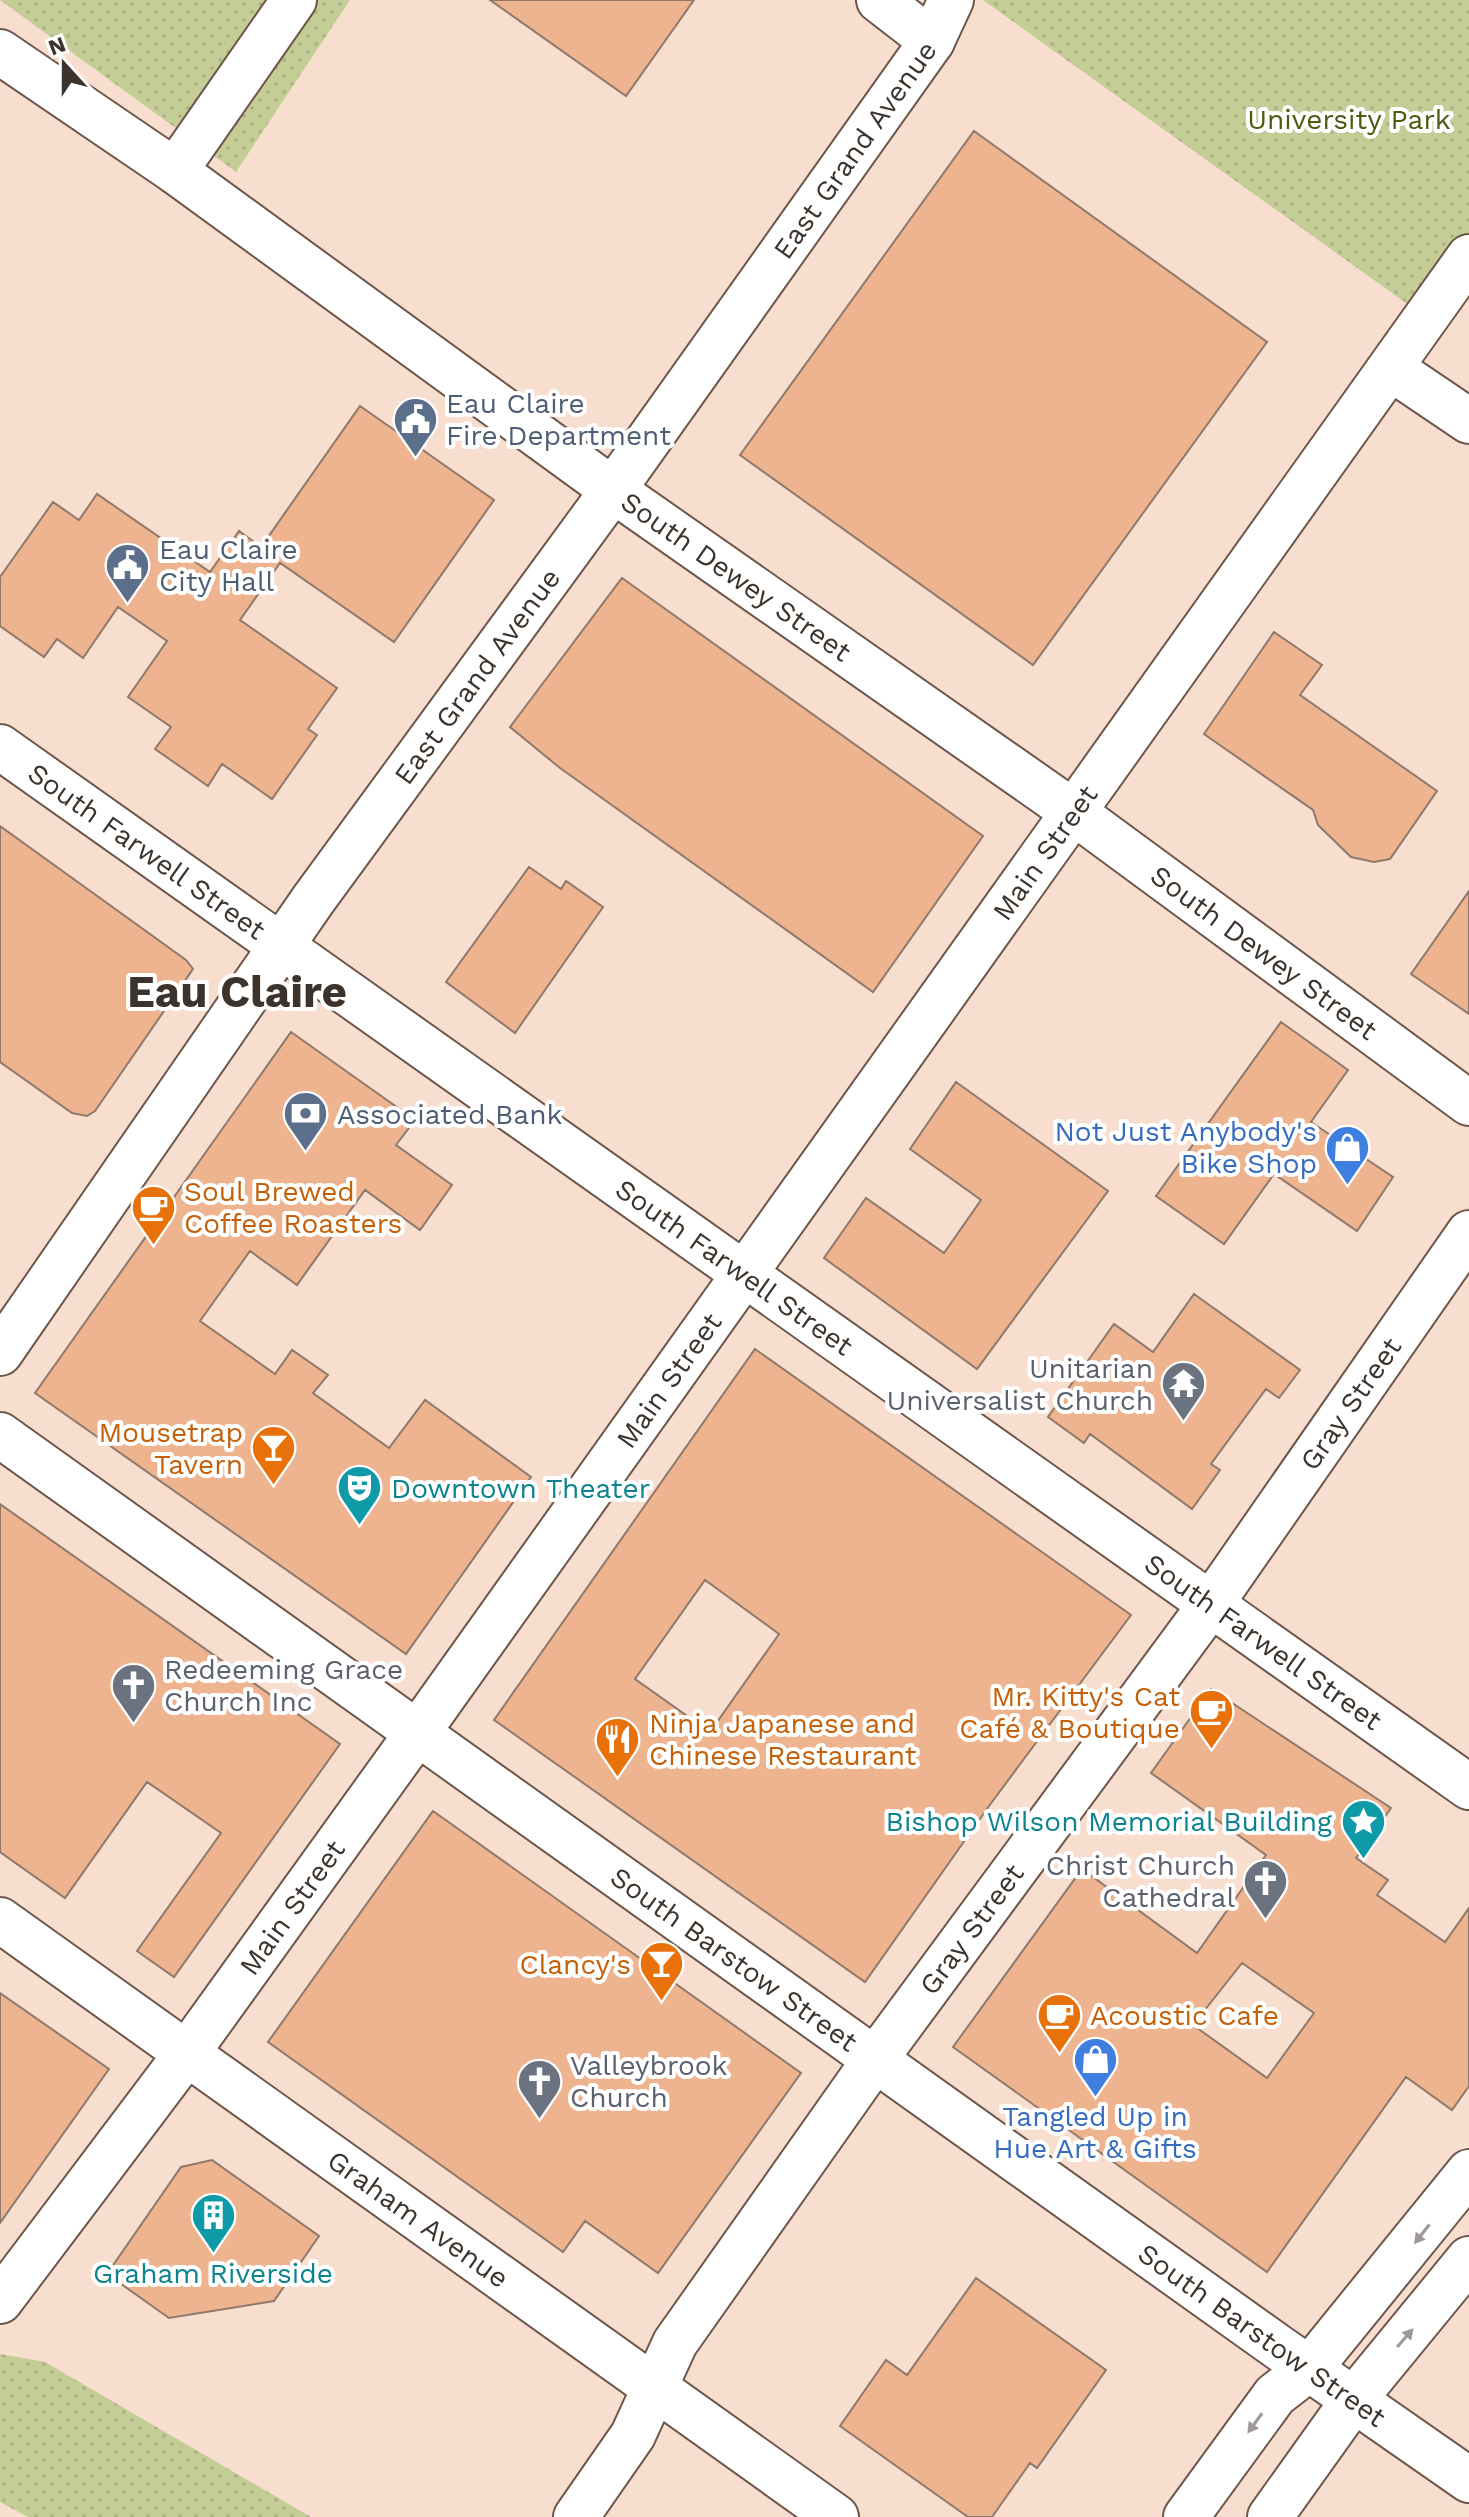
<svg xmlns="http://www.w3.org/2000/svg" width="1469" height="2517" viewBox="0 0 1469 2517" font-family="'Work Sans',sans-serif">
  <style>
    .park { fill: url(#park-dots) }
    .building { fill: #eeb48f; stroke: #8f796b; stroke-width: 2; fill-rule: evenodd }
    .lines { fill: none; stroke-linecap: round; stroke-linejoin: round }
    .minor-casing { stroke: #6c574a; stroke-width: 48 }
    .major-casing { stroke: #6c574a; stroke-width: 48 }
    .minor { stroke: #fff; stroke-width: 44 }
    .major { stroke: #fff; stroke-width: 44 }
    .oneway { fill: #9e9996 }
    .labels { text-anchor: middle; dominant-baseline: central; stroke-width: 8; stroke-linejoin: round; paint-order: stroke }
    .park-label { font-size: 28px; fill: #52580f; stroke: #fff }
    .street-label { font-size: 28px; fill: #3d332d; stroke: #fff }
    .service-label { font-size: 28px; fill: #4e5e75; stroke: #fff; text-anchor: start }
    .shop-label { font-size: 28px; fill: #366cbe; stroke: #fff; text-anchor: end }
    .food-label { font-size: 28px; fill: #c56008; stroke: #fff; text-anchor: start }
    .worship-label { font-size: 28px; fill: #5b616d; stroke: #fff; text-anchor: end }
    .culture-label { font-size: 28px; fill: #0d838f; stroke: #fff; text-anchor: start }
    .town-label { font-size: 44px; font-weight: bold; fill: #3d332d; stroke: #fff }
  </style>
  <defs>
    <pattern id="park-dots" width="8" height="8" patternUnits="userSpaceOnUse" patternTransform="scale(2)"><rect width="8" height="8" fill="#c5cd96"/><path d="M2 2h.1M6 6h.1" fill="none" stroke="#aab082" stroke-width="1.8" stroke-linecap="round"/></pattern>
  </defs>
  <rect width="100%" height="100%" fill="#f8decf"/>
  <path class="park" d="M 0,0 L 350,0 L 236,172 Z
    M 983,0 L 1469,0 L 1469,257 L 1427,318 Z
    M 0,2354 L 45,2362 L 311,2517 L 28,2517 L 0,2502 Z"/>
  <path class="building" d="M 490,0 L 694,0 L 626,96 Z
    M 974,131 L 1267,342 L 1033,665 L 740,455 Z
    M 360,406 L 494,500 L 394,642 L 280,563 L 240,620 L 337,688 L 308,729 L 317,735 L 272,799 L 222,764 L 208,786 L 155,749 L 171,727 L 128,697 L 167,641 L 118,607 L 83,658 L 57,639 L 44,657 L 0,626 L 0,577 L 53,502 L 79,520 L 97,494 L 210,572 L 239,531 L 261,547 Z
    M 622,578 L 983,836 L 873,992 L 560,768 L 510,727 Z
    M 1274,632 L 1322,665 L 1300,695 L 1437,791 L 1390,859 L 1374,862 L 1351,857 L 1318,825 L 1313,810 L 1204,734 Z
    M 0,826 L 186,960 L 193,969 L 95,1111 L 87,1116 L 72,1113 L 0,1062 Z
    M 529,867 L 561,889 L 566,881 L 603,907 L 515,1033 L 446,982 Z
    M 1469,891 L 1469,1014 L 1411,974 Z
    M 1281,1022 L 1348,1070 L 1311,1122 L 1393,1177 L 1357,1231 L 1274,1174 L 1224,1244 L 1156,1196 Z
    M 291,1032 L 415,1120 L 396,1145 L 452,1185 L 420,1230 L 365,1190 L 297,1285 L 250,1251 L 200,1321 L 275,1374 L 292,1350 L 328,1375 L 313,1393 L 389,1448 L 425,1400 L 531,1477 L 406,1654 L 35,1393 Z
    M 956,1082 L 1108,1191 L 977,1369 L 824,1258 L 866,1198 L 944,1253 L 981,1200 L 910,1149 Z
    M 1194,1294 L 1300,1370 L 1279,1398 L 1266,1389 L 1211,1464 L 1220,1470 L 1192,1509 L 1090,1434 L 1084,1443 L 1048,1417 L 1114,1324 L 1153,1352 Z
    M 755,1349 L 1131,1615 L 989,1806 L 865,1982 L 494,1720 ZM 705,1580 L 779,1634 L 710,1732 L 635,1679 Z
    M 0,1504 L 340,1744 L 174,1977 L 137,1951 L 221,1833 L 147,1782 L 65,1898 L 0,1852 Z
    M 1211,1689 L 1391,1808 L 1356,1858 L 1388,1880 L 1377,1895 L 1445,1942 L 1469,1908 L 1469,2086 L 1452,2110 L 1406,2077 L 1267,2272 L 953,2047 L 1082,1869 L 1197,1953 L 1266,1855 L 1151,1773 ZM 1242,1963 L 1314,2013 L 1267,2078 L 1193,2025 Z
    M 433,1811 L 801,2073 L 658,2273 L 585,2221 L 563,2252 L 268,2042 Z
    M 0,1993 L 109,2069 L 0,2223 Z
    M 212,2160 L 319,2236 L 274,2301 L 169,2318 L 107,2274 L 181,2167 Z
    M 976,2278 L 1106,2370 L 1037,2468 L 1030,2463 L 992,2517 L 968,2517 L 840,2426 L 886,2360 L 907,2375 Z"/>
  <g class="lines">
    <defs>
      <g id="minor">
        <path d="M 879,0 L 932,41"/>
        <path id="s1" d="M 0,52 L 175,171 L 613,490 L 1072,811 L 1469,1103"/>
        <path d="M 175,171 L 294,0"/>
        <path d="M 1392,369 L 1469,421"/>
        <path id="s2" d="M 0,1353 L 313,900 L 613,490 L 932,41 L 951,0"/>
        <path id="s3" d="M 0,1435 L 1278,2347 L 1469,2480"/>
        <path id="s4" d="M 0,1920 L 836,2517"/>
        <path id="s5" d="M 0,2301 L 187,2053 L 418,1732 L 1469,257"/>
        <path id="s6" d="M 576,2517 L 633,2435 L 675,2343 L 876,2058 L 1211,1604 L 1469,1233"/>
        <path d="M 1186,2517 L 1275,2395 L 1310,2368 L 1469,2172"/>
        <path d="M 1270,2517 L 1355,2398 L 1469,2259"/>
      </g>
      <g id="major">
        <path id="s7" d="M 0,747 L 1469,1787"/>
      </g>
    </defs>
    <use href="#minor" class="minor-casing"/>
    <use href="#major" class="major-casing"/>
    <use href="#minor" class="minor"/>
    <use href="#major" class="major"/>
  </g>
  <defs><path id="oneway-solid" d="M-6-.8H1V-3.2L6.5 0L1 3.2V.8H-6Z" transform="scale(2)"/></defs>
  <g class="oneway">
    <use href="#oneway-solid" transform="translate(1422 2234) rotate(128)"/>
    <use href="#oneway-solid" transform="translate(1405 2338) rotate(-49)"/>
    <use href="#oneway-solid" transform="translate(1255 2423) rotate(126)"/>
  </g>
  <defs>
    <symbol id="civic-pin" viewBox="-11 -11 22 30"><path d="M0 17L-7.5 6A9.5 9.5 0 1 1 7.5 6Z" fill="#5c6f8a" stroke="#fff"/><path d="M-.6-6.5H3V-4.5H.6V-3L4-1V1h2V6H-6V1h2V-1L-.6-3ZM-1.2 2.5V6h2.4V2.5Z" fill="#fff"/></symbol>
    <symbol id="bank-pin" viewBox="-11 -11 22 30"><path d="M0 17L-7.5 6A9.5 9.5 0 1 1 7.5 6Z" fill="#5c6f8a" stroke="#fff"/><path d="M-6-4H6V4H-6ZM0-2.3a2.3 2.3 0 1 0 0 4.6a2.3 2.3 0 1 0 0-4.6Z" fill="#fff"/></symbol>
    <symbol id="shop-pin" viewBox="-11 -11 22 30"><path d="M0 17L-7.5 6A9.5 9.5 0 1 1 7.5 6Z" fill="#3f7fe0" stroke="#fff"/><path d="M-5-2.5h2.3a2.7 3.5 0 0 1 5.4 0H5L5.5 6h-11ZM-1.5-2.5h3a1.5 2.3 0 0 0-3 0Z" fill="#fff"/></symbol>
    <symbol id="cafe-pin" viewBox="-11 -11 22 30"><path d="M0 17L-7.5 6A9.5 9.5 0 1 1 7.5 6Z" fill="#e8710a" stroke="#fff"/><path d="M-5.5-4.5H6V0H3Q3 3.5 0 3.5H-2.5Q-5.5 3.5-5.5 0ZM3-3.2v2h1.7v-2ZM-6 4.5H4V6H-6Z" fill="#fff"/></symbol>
    <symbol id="temple-pin" viewBox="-11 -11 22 30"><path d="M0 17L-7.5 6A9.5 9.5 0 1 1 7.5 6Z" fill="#6b7280" stroke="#fff"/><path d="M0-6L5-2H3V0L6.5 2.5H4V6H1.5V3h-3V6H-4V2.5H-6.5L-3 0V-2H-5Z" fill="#fff"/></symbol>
    <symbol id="bar-pin" viewBox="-11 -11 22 30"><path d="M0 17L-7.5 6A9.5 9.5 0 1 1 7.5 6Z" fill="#e8710a" stroke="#fff"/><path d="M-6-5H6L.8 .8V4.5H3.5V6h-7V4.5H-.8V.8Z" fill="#fff"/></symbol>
    <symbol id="theatre-pin" viewBox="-11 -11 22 30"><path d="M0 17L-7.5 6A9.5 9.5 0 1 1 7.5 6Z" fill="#0f9aa8" stroke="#fff"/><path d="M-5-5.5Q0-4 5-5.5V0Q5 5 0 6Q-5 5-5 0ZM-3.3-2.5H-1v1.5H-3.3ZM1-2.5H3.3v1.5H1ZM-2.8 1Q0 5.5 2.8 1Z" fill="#fff"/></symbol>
    <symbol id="church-pin" viewBox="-11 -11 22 30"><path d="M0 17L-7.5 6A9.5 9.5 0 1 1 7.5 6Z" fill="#6b7280" stroke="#fff"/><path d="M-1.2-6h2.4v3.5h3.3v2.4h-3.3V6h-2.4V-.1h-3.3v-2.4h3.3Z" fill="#fff"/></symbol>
    <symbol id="restaurant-pin" viewBox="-11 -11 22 30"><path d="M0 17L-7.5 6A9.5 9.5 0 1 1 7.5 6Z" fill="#e8710a" stroke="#fff"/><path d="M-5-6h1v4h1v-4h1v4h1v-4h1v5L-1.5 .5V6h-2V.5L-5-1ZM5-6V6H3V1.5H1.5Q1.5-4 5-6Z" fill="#fff"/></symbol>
    <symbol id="sight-pin" viewBox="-11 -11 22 30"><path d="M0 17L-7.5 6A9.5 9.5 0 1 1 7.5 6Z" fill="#0f9aa8" stroke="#fff"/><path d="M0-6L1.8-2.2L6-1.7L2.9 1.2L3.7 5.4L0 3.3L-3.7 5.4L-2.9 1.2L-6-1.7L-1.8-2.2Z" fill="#fff"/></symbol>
    <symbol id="building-pin" viewBox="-11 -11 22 30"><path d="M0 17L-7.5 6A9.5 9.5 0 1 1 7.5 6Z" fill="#0f9aa8" stroke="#fff"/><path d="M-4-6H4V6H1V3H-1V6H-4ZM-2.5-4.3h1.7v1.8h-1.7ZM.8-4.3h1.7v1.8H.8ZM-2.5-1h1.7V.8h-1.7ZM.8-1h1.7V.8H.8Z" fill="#fff"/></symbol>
  </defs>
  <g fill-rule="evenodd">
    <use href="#civic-pin" x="390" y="394" width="51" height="69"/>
    <use href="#civic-pin" x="102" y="540" width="51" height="69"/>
    <use href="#bank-pin" x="280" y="1088" width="51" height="69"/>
    <use href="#shop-pin" x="1322" y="1122" width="51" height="69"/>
    <use href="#cafe-pin" x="128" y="1182" width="51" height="69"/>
    <use href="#temple-pin" x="1158" y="1358" width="51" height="69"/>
    <use href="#bar-pin" x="248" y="1422" width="51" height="69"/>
    <use href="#theatre-pin" x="334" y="1462" width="51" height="69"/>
    <use href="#church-pin" x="108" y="1660" width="51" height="69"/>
    <use href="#cafe-pin" x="1186" y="1686" width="51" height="69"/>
    <use href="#restaurant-pin" x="592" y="1714" width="51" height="69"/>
    <use href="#sight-pin" x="1338" y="1796" width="51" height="69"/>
    <use href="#church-pin" x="1240" y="1856" width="51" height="69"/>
    <use href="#bar-pin" x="636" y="1938" width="51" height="69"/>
    <use href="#cafe-pin" x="1034" y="1990" width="51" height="69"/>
    <use href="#shop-pin" x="1070" y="2034" width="51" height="69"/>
    <use href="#church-pin" x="514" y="2056" width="51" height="69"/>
    <use href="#building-pin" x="188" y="2190" width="51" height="69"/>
  </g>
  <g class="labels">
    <g class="park-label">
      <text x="1349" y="119">University Park</text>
    </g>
    <g class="street-label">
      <text stroke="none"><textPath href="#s2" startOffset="1476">East Grand Avenue</textPath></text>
      <text stroke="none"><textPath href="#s1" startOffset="904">South Dewey Street</textPath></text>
      <text stroke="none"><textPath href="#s2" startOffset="828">East Grand Avenue</textPath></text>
      <text stroke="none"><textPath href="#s5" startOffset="1786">Main Street</textPath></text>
      <text stroke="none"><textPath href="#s7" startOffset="180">South Farwell Street</textPath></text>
      <text stroke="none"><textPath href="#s1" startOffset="1552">South Dewey Street</textPath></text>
      <text stroke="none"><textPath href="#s7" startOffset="900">South Farwell Street</textPath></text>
      <text stroke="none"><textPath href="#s5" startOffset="1138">Main Street</textPath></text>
      <text stroke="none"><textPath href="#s6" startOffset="1358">Gray Street</textPath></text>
      <text stroke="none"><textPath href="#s7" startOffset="1548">South Farwell Street</textPath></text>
      <text stroke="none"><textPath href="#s5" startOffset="490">Main Street</textPath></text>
      <text stroke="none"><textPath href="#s6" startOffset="710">Gray Street</textPath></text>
      <text stroke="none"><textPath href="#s3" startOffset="902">South Barstow Street</textPath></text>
      <text stroke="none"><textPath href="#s4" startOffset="514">Graham Avenue</textPath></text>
      <text stroke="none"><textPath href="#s3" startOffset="1550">South Barstow Street</textPath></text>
    </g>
    <g class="service-label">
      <text x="446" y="403">Eau Claire<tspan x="446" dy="32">Fire Department</tspan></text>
      <text x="159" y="549">Eau Claire<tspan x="159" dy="32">City Hall</tspan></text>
      <text x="337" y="1114">Associated Bank</text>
    </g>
    <g class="shop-label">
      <text x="1317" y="1131">Not Just Anybody's<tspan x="1317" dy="32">Bike Shop</tspan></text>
      <text x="1095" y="2116" text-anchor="middle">Tangled Up in<tspan x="1095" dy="32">Hue Art &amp; Gifts</tspan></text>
    </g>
    <g class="food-label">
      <text x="184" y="1191">Soul Brewed<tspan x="184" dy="32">Coffee Roasters</tspan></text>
      <text x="243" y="1432" text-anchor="end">Mousetrap<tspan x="243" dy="32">Tavern</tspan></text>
      <text x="1180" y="1696" text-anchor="end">Mr. Kitty's Cat<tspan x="1180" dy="32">Café &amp; Boutique</tspan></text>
      <text x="649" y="1723">Ninja Japanese and<tspan x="649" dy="32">Chinese Restaurant</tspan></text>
      <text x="631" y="1964" text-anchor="end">Clancy's</text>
      <text x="1090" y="2015">Acoustic Cafe</text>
    </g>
    <g class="worship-label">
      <text x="1153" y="1368">Unitarian<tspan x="1153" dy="32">Universalist Church</tspan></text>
      <text x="164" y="1669" text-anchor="start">Redeeming Grace<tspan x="164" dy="32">Church Inc</tspan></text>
      <text x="1235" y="1865">Christ Church<tspan x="1235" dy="32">Cathedral</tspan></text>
      <text x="570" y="2065" text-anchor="start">Valleybrook<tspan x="570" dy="32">Church</tspan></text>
    </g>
    <g class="culture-label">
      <text x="391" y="1488">Downtown Theater</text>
      <text x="1332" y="1821" text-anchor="end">Bishop Wilson Memorial Building</text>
      <text x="213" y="2273" text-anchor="middle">Graham Riverside</text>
    </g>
    <g class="town-label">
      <text x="237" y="992">Eau Claire</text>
    </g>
  </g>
  <g transform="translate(64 64) rotate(339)" stroke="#ffffff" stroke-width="6" paint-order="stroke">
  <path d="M0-6L14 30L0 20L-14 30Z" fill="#3d332d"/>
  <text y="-12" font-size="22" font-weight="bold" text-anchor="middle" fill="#3d332d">N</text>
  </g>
</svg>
